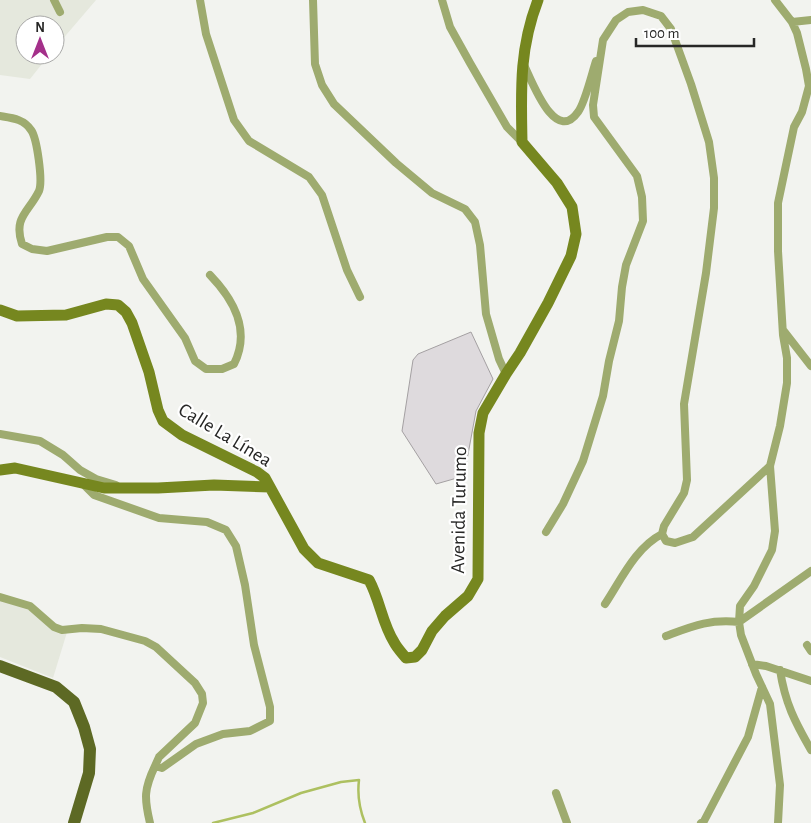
<svg xmlns="http://www.w3.org/2000/svg" width="811" height="823" viewBox="0 0 811 823" font-family="'Alegreya Sans',sans-serif">
  <style>
    .built { fill: #e5e8dd }
    .lines { fill: none; stroke-linecap: round; stroke-linejoin: round }
    .stream { stroke: #adc060; stroke-width: 2.5 }
    .building { fill: #dedadd; stroke: #a4a0a2 }
    .street { stroke: #9eab6f; stroke-width: 8 }
    .secondary { stroke: #76871f; stroke-width: 11 }
    .primary { stroke: #5d6924; stroke-width: 12 }
    .labels { text-anchor: middle; dominant-baseline: central; stroke-width: 4.5; stroke-linejoin: round; paint-order: stroke }
    .street-label { font-size: 20px; fill: #272726; stroke: #fff }
  </style>
  <rect width="100%" height="100%" fill="#f2f3ef"/>
  <path class="built" d="M 0,0 L 96,0 L 55,48 L 55,25 L 25,25 L 25,55 L 49,55 L 30,79 L 0,75 Z
    M 0,596 L 23,603 L 44,620 L 68,629 L 53,678 L 0,657 Z"/>
  <g class="lines">
    <path class="stream" d="M 213,823 L 253,813 L 301,793 L 341,782 L 359,780 C 357,796 359,808 365,823"/>
  </g>
  <path class="building" d="M 471,332 L 493,379 L 476,411 L 464,476 L 436,484 L 402,431 L 413,360 L 418,354 Z"/>
  <g class="lines">
    <path class="street" d="M 54,0 L 60,12
      M 200,0 L 206,34 L 234,120 L 249,141 L 309,177 L 322,195 L 347,270 L 360,297
      M 313,0 L 315,64 L 322,85 L 334,104 L 396,163 L 432,193 L 465,209 L 475,222 L 480,245 L 486,314 L 499,359 L 506,374
      M 442,0 L 450,27 L 470,63 L 507,127 L 522,142
      M 775,0 L 792,22 L 797,33 L 806,69 L 809,86 L 802,112 L 794,127 L 778,203 L 778,251 L 783,335 L 787,358 L 787,383 L 780,426 L 770,466 L 775,531 L 772,550 L 754,586 L 740,606 L 739,622 L 741,635 L 756,674 L 770,704 L 780,785 L 778,823
      M 792,22 L 811,20
      M 524,65 C 532,81 555,145 578,112 C 585,103 592,73 596,61
      M 0,116 C 12,118 24,119 31,130 C 37,138 43,181 39,191 C 29,212 13,217 22,244 L 32,249 L 47,251 L 107,237 L 118,237 L 129,246 L 143,279 L 185,338 L 195,361 L 206,369 L 222,369 L 234,364 C 251,330 234,300 210,275
      M 783,330 L 811,366
      M 0,434 L 40,441 L 63,455 L 80,470 L 96,479 L 116,485
      M 546,532 L 563,504 L 583,461 L 603,396 L 609,361 L 619,321 L 622,287 L 626,265 L 643,221 L 642,197 L 637,176 L 594,117 L 593,105 L 603,40 L 616,20 L 628,12 L 643,10 L 661,16 L 671,29 L 691,84 L 709,142 L 714,178 L 714,208 L 706,273 L 684,404 L 687,480 L 684,493 L 664,526 L 662,534 L 666,541 L 675,543 L 693,537 L 770,466
      M 0,597 L 30,606 L 54,627 L 62,630 L 82,628 L 101,629 L 145,641 L 156,647 L 195,683 L 202,694 L 203,703 L 195,723 L 159,757 L 155,766 L 162,768 L 196,744 L 223,734 L 250,731 L 270,721 L 270,707 L 254,645 L 245,585 L 236,546 L 226,530 L 207,522 L 159,518 L 94,495 L 82,483
      M 605,604 C 621,580 635,548 662,534
      M 666,636 C 693,626 709,619 739,622 L 811,571
      M 807,645 L 811,651
      M 752,664 L 766,666 L 811,681
      M 780,670 C 785,703 795,722 811,750
      M 556,793 L 567,823
      M 150,823 C 144,798 144,789 155,766
      M 701,823 L 704,821 L 748,737 L 762,687"/>
    <path class="secondary" d="M 0,310 L 17,316 L 66,315 L 106,304 L 118,305 L 126,312 L 132,323 L 149,372 L 158,410 L 163,421 L 182,435 L 257,472 L 265,478 L 304,549 L 318,563 L 369,580 C 380,600 382,623 394,642 C 397,648 402,653 406,658 L 415,657 L 422,650 L 432,631 L 445,616 L 468,596 L 478,579 L 479,433 L 483,413 L 506,374 L 520,353 L 548,303 L 571,256 L 576,234 L 572,207 L 557,183 L 522,142 C 521,91 519,49 538,0
      M 0,470 L 15,468 L 104,488 L 158,488 L 214,485 L 270,487"/>
    <path class="primary" d="M 0,666 L 56,687 L 74,702 L 84,727 L 90,749 L 89,773 L 74,823"/>
  </g>
  <g class="labels">
    <g class="street-label">
      <text transform="translate(225 435) rotate(31)">Calle La Línea</text>
      <text transform="translate(459 510) rotate(-89)">Avenida Turumo</text>
    </g>
  </g>
  <g transform="translate(40 40)"><circle r="24" fill="#ffffff" stroke="#a9a9a8"/>
  <path d="M0-4L9 19L0 12L-9 19Z" fill="#a4308a"/>
  <text y="-8" font-size="14" font-weight="bold" text-anchor="middle" fill="#272726">N</text>
  </g>
  <path d="M636 38v8h118v-8" fill="none" stroke="#272726" stroke-width="2.5"/>
  <text x="644" y="38" font-size="15" fill="#272726" stroke="#ffffff" stroke-width="4" paint-order="stroke">100 m</text>
</svg>
